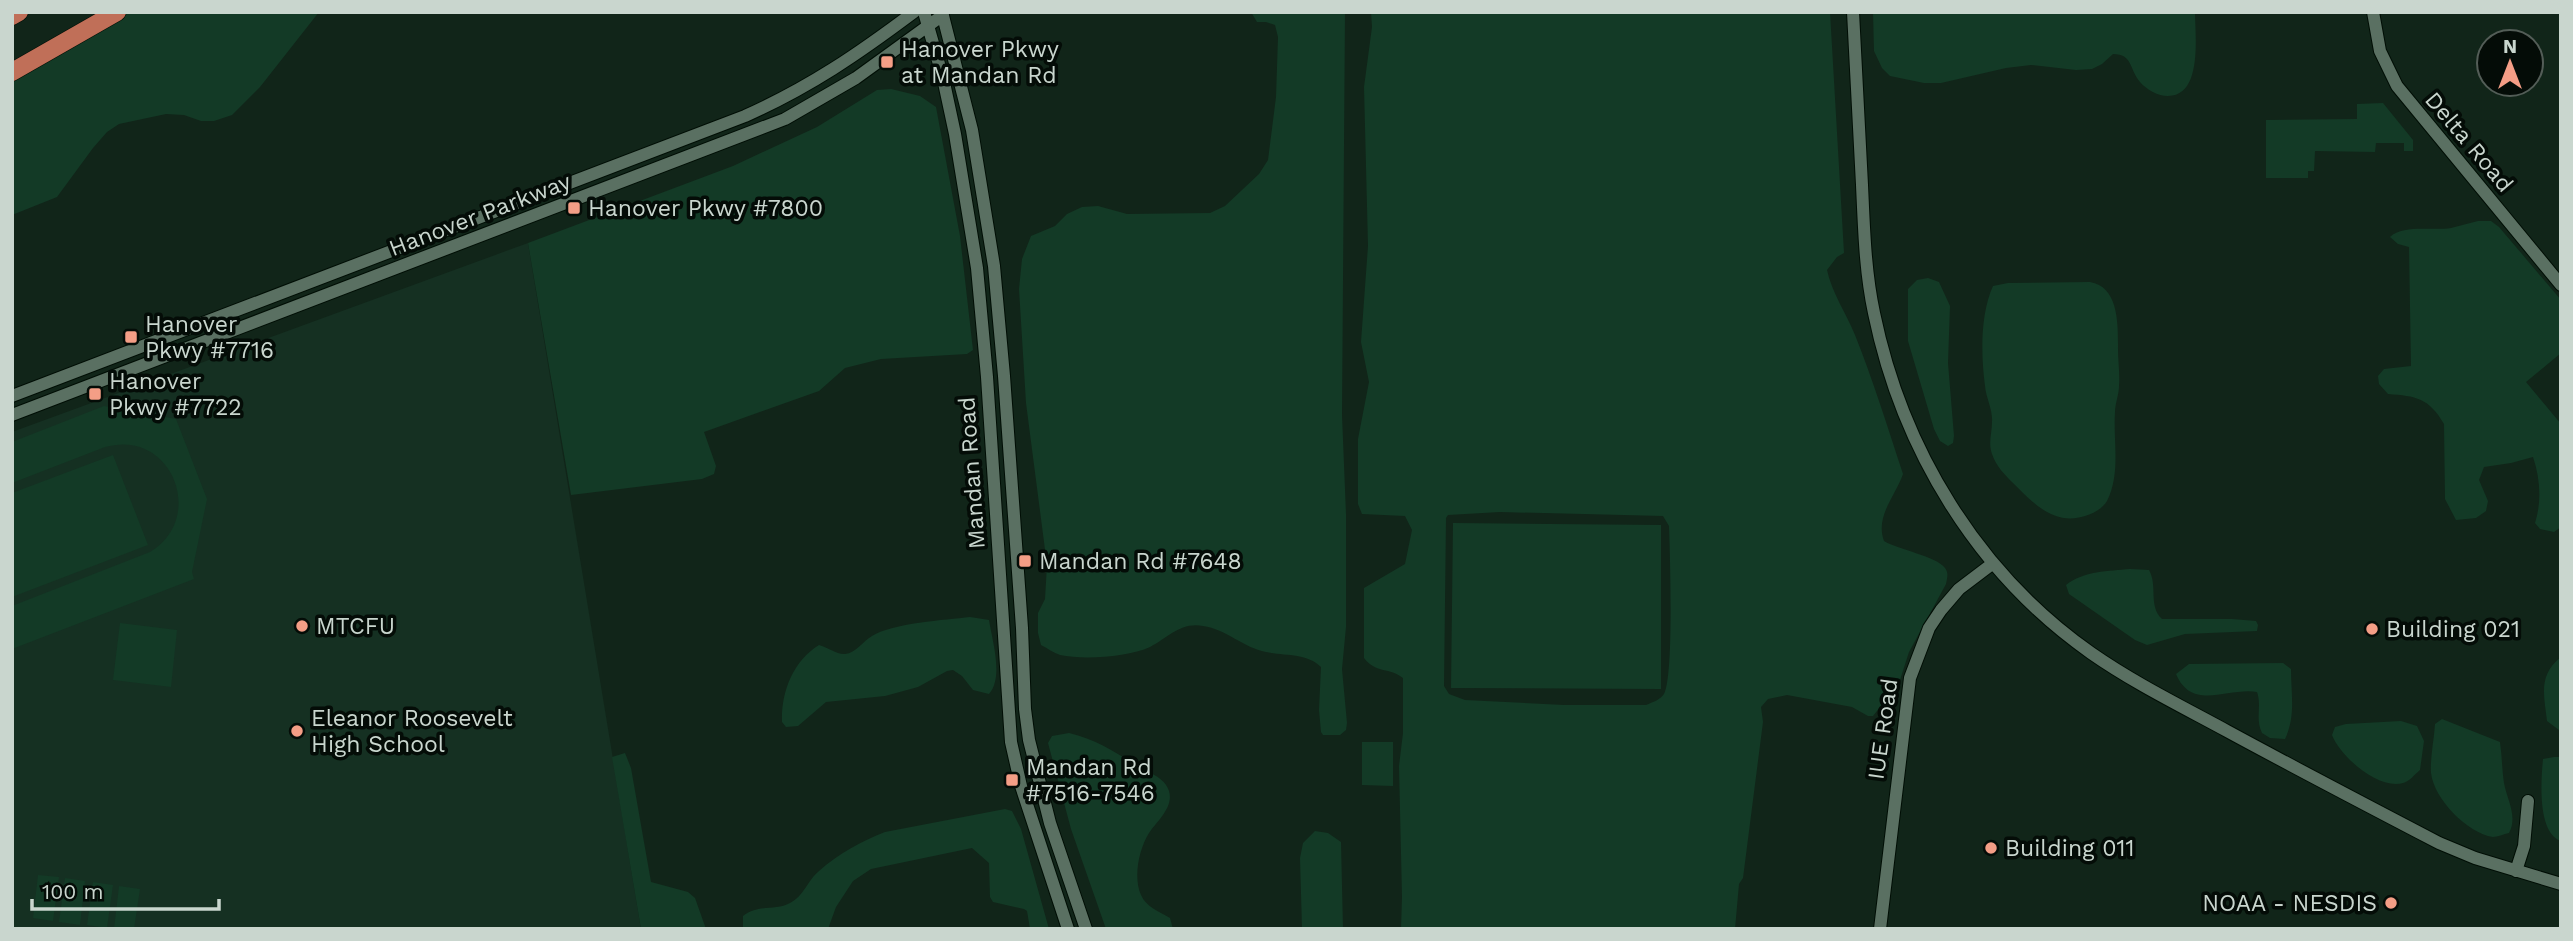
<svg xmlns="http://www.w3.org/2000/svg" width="2573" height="941" viewBox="0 0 2573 941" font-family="'Work Sans',sans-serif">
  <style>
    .built { fill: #153022 }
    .green { fill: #133a26; fill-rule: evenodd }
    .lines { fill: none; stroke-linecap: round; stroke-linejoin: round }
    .minor-casing { stroke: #000e05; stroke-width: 14 }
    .highway-casing { stroke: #000e05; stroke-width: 19 }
    .minor { stroke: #5a7062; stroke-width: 12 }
    .highway { stroke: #c06f58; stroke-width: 18 }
    .poi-dot { fill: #f49e86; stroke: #040c07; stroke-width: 2.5 }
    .labels { text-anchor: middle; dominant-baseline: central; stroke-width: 7; stroke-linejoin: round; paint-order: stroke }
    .poi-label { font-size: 23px; fill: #c9d6ce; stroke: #040c07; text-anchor: start }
    .street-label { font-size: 23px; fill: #c9d6ce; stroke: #040c07 }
  </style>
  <rect width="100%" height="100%" fill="#112519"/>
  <path class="built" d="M 528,243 L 641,929 L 12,929 L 12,432 Z"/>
  <path class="green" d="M 117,12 L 319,12 L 260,87 L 232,115 L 214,121 L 201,121 L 184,115 L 166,114 L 119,124 L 107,132 L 93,148 L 57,197 L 12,215 L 12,72 Z
    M 1251,12 L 1345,12 L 1342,415 L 1346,514 L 1346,627 L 1342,669 L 1347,723 L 1346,730 L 1340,735 L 1323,735 L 1321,732 L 1319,710 L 1321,667 C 1307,653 1285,656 1266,652 C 1244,648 1226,629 1203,626 C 1180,622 1168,638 1150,647 C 1128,657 1084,660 1060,655 C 1054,653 1047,648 1041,645 L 1038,633 L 1038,613 L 1045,599 L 1047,565 L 1026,403 L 1019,289 L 1022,259 L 1031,236 L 1055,226 L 1067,214 L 1082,207 L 1098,206 L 1127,214 L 1210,213 L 1225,206 L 1259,174 L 1268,160 L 1276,97 L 1278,37 L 1275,25 L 1266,22 L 1257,22 Z
    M 1371,12 L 1830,12 L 1844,253 L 1837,257 L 1827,270 C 1832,293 1846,313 1855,335 C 1873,380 1888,428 1903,474 C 1895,497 1875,516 1884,541 C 1899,550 1936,556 1945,568 C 1949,573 1947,578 1946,584 L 1909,652 L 1899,683 L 1873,716 L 1868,716 L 1852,707 L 1787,695 L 1768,699 L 1761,707 L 1763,722 L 1743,878 L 1739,884 L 1735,929 L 1401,929 L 1402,897 L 1399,766 L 1403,733 L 1403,678 C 1390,667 1376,674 1364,658 L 1364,588 L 1405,564 L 1412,530 L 1405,516 L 1362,514 L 1358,504 L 1358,439 L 1369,382 L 1361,342 L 1368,246 L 1364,87 L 1372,27 ZM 1500,512 L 1663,516 L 1669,526 C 1670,553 1674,676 1664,694 C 1660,700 1653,702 1646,705 L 1564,705 L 1465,700 L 1449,694 L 1444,686 L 1446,518 L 1448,515 Z
    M 1873,12 L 2195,12 C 2195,35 2203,96 2168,96 C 2158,96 2147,90 2140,82 C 2129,69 2133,54 2113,54 L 2102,64 L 2092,69 L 2076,70 L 2031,65 L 2006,68 L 1941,83 L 1924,83 L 1890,76 L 1882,68 L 1874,51 Z
    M 891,89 L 920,96 L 936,107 L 960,236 L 973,350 L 967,354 L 881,359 L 845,368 L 819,391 L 704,432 L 716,466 L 714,474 L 702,479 L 571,495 L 528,243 L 733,166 L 817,127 L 877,90 Z
    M 2383,103 L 2413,140 L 2413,151 L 2404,151 L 2404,143 L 2376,143 L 2375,152 L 2315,151 L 2314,171 L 2308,171 L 2308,178 L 2266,178 L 2266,120 L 2357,119 L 2357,104 Z
    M 2478,221 L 2491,221 L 2499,227 L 2561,300 L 2561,353 L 2526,382 L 2561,424 L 2561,527 L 2554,532 L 2540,529 L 2535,523 C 2542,501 2540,478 2533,457 L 2511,463 L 2484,467 L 2479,480 L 2488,501 L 2486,511 L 2476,518 L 2456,520 L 2445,499 L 2444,424 C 2429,398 2416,396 2388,394 L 2379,384 L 2378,376 L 2384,369 L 2411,366 L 2409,247 L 2398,244 L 2390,237 C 2403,224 2433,231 2451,228 C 2460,226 2469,223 2478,221 Z
    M 1928,278 L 1939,282 L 1950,306 L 1948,363 L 1954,436 L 1953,443 L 1948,446 L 1940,441 L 1934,429 L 1908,341 L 1908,289 L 1917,280 Z
    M 2090,282 C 2119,287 2118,324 2118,349 C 2118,361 2120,374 2119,386 C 2119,395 2115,403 2115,412 C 2113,442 2121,472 2107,501 C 2102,509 2094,513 2085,516 C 2054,526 2033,503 2013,483 C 2004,474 1996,466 1992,454 C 1988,443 1992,433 1992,422 C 1993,410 1986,398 1985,386 C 1981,355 1980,315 1993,286 L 2008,283 Z
    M 104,406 L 176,419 L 207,499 L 192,572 L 194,579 L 12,649 L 12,606 L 150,552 C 207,518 172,428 105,447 L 12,483 L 12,442 Z
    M 113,455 L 148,545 L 12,597 L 12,493 Z
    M 1453,523 L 1661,525 L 1661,689 L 1451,688 Z
    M 2130,569 L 2149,570 C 2158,586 2148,606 2162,619 L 2232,619 L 2256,621 L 2258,625 L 2257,631 L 2185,634 L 2147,645 L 2135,640 L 2069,594 L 2066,585 C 2083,571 2109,571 2130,569 Z
    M 970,617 L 989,620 C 992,640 1004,677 989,694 L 973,690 L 962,676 L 953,670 L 947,671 L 918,687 L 885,696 L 826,702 L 798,726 L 786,727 L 782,722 C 781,692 793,661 819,645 C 827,647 838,655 845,654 C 856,653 863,641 872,636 C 893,623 945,620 970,617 Z
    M 120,623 L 177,630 L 171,687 L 113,680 Z
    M 2561,657 L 2561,729 L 2559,730 L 2547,721 C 2544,695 2538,675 2561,657 Z
    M 2283,663 L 2291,669 C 2291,694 2296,716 2285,739 L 2270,738 L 2262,733 C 2255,719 2262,706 2257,692 C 2228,687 2192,712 2176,674 L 2189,664 Z
    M 2442,719 L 2500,742 C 2502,756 2502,770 2504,783 C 2507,800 2518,816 2509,833 C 2504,834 2497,837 2493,837 C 2467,833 2434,799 2431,773 C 2430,758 2434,740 2435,724 Z
    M 2401,721 L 2417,726 L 2424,741 L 2420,770 C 2415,774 2409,782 2403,783 C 2378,790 2340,756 2332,735 L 2335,727 L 2346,724 Z
    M 1069,733 C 1095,739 1113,751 1136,765 C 1147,772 1165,777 1169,791 C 1174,807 1157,821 1149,833 C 1139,849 1133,877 1141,895 C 1146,907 1160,912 1170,918 L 1173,929 L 1106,929 L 1071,829 L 1048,743 L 1052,736 Z
    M 1362,742 L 1393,742 L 1393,786 L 1362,785 Z
    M 625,753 L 631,768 L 651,882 L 688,892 L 695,898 L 706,929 L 641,929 L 612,757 Z
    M 2554,757 L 2561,757 L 2561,841 C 2537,833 2541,780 2543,759 Z
    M 1005,809 L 1012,811 L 1021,829 L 1049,929 L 1030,929 L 1027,911 L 1024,909 L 993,902 L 990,897 L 989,863 L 972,848 L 871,869 L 853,881 L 836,907 L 828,929 L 743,929 L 743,916 C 757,904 776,911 790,903 C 804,896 807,881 819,871 C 838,854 862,841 885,832 Z
    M 1315,831 L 1328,833 L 1341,842 L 1343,929 L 1302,929 L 1300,858 L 1303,843 Z
    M 38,875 L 59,877 L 53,921 L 33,918 Z
    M 65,878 L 85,881 L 80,925 L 59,922 Z
    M 93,882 L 113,885 L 107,928 L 87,925 Z
    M 119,886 L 140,889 L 134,929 L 114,929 Z"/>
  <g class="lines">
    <defs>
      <path id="minor" d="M 924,12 L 943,78 L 955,134 L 977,268 L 987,377 L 1011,742 L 1021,786 L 1068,929
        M 942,12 L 972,130 L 994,266 L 1004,376 L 1022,628 L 1025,709 L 1029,740 L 1050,823 L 1086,929
        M 1853,12 C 1856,70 1859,128 1862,185 C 1864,228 1865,271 1874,313 C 1902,449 1977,573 2091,653 C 2134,683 2181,706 2227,731 C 2297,769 2368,806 2439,843 L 2475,858 L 2561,884
        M 2373,12 L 2380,51 L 2397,86 L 2561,285
        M 12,396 L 745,116 C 810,87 858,54 914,12
        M 12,415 L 785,119 L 856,78 L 943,15
        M 2516,871 L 2524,846 L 2528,801
        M 1880,929 L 1910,678 L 1929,628 L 1941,610 L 1959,589 L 1992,564"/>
      <path id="highway" d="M 12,16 L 19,12
        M 12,72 L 117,12"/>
    </defs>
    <use href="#minor" class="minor-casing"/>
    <use href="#highway" class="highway-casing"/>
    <use href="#minor" class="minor"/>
    <use href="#highway" class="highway"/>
  </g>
  <g class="poi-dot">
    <rect x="880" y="55" width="14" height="14" rx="3.5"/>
    <rect x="567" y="201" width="14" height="14" rx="3.5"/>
    <rect x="124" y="330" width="14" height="14" rx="3.5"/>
    <rect x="88" y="387" width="14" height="14" rx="3.5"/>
    <rect x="1018" y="554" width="14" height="14" rx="3.5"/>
    <circle cx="302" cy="626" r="7"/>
    <circle cx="2372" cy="629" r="7"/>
    <circle cx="297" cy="731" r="7"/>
    <rect x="1005" y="773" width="14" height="14" rx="3.5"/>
    <circle cx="1991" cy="848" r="7"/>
    <circle cx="2391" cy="903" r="7"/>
  </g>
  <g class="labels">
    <g class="poi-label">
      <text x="901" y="49">Hanover Pkwy<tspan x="901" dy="26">at Mandan Rd</tspan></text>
      <text x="588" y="208">Hanover Pkwy #7800</text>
      <text x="145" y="324">Hanover<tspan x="145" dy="26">Pkwy #7716</tspan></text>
      <text x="109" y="381">Hanover<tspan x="109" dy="26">Pkwy #7722</tspan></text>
      <text x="1039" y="561">Mandan Rd #7648</text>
      <text x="316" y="626">MTCFU</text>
      <text x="2386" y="629">Building 021</text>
      <text x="311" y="718">Eleanor Roosevelt<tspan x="311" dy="26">High School</tspan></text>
      <text x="1026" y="767">Mandan Rd<tspan x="1026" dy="26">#7516-7546</tspan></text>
      <text x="2005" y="848">Building 011</text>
      <text x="2377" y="903" text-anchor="end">NOAA - NESDIS</text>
    </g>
    <g class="street-label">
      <text transform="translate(2469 142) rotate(50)">Delta Road</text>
      <text transform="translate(480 215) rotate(-21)">Hanover Parkway</text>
      <text transform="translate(972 473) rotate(-94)">Mandan Road</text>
      <text transform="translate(1883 729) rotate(-82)">IUE Road</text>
    </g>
  </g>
  <rect width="2573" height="941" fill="none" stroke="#c9d6ce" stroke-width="28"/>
  <g transform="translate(2510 63)"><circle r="33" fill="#040c07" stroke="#535d57" stroke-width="2"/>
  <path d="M0-5L12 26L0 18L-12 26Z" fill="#f49e86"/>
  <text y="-10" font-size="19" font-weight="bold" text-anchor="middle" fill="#c9d6ce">N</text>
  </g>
  <path d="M32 899v10h187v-10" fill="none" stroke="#c9d6ce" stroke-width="3.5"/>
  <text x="42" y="899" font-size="21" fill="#c9d6ce" stroke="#040c07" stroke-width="5" paint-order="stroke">100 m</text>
</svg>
